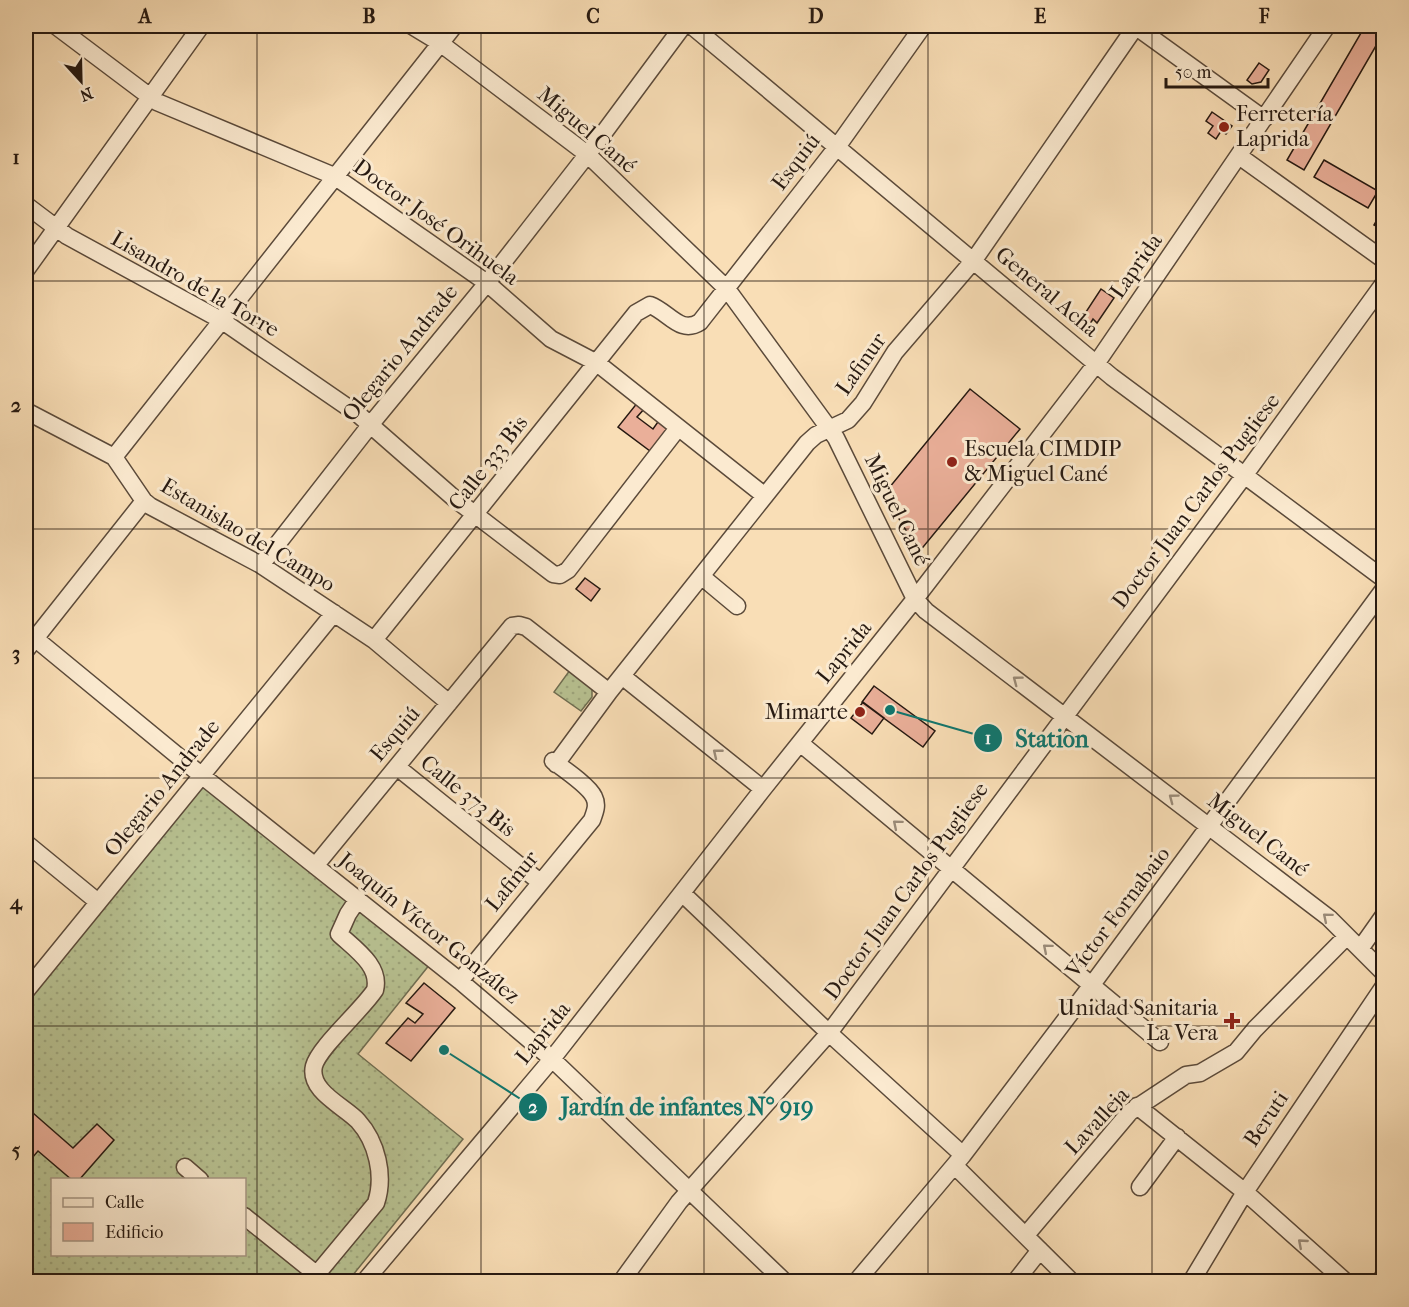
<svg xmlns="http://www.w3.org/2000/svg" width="1409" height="1307" viewBox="0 0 1409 1307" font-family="'IM FELL French Canon',serif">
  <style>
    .grass { fill: url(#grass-dots); stroke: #6f6e52; stroke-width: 1.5; fill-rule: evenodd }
    .building { fill: #eaaf99; stroke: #261911; stroke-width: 1.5 }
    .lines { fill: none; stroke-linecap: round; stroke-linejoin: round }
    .minor-casing { stroke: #5b4a3a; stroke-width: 19 }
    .minor { stroke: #fbead0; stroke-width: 16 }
    .oneway { stroke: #9b8c7a }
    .grid { fill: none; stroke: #261911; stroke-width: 1.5; stroke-opacity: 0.55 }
    .poi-dot { fill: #8f2418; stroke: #fbead0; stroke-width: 2 }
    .labels { text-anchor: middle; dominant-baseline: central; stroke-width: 6; stroke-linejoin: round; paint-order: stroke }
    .poi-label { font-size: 22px; fill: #261911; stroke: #fbead0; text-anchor: start }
    .street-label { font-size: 22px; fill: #261911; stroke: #fbead0 }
    .leader { fill: none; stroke: #0f766e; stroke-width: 2 }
    .callout-dot { fill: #0f766e; stroke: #fbead0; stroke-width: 2 }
    .mark-label { font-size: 18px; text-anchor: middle; font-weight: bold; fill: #fff }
    .callout-label { font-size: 24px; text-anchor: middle; font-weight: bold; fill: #0f766e; stroke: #fbead0; stroke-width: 6; stroke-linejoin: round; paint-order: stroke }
    .neatline { fill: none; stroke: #261911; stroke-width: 2 }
    .grid-label { font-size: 20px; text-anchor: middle; font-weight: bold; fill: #261911 }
  </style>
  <defs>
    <pattern id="grass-dots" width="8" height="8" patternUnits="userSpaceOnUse" patternTransform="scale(1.5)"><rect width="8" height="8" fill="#b8c292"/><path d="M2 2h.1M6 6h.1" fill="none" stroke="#9ea67d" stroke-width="1.8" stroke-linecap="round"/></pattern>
  </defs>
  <rect width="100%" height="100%" fill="#f9deb6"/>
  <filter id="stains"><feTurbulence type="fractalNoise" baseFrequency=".00333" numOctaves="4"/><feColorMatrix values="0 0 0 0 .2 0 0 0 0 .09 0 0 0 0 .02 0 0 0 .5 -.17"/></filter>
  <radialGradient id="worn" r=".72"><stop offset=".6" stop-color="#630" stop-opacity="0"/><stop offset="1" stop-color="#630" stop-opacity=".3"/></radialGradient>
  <path class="grass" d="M 570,670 L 592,688 L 592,697 L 581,711 L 554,692 Z
    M 203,782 L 430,964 L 358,1054 L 463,1139 L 348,1281 L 26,1282 L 26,1002 ZM 52,1180 L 244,1180 L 244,1254 L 52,1254 Z"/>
  <path class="building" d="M 1365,26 L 1384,26 L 1384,32 L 1304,170 L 1287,160 Z
    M 1259,63 L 1269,70 L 1261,82 L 1252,84 L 1247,80 Z
    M 1212,112 L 1232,126 L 1226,134 L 1221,131 L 1216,139 L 1208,133 L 1213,126 L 1206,121 Z
    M 1324,160 L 1378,191 L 1368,208 L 1314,177 Z
    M 1384,208 L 1384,230 L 1374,225 Z
    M 1101,289 L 1114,298 L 1097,323 L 1093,319 L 1090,324 L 1082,318 Z
    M 970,389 L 1020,429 L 919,552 L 884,494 Z
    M 638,402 L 645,408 L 637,417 L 653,429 L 660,419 L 667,424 L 666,431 L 650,451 L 618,427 Z
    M 585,578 L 600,589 L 591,601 L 576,589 Z
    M 874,686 L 935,731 L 923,747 L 862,702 Z
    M 863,702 L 884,718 L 872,734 L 851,718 Z
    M 424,983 L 455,1008 L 411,1061 L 386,1043 L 408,1018 L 415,1023 L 423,1014 L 406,1003 Z
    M 33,1113 L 73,1148 L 97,1124 L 114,1140 L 79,1180 L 72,1180 L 38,1151 L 26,1165 L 26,1120 Z"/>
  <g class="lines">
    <defs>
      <path id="minor" d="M 56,26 L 157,102 L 334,176 L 487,283 L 551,339 L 597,363 L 765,496
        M 412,26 L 440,43 L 587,154 L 727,289 L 836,438 L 915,599 L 926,611 L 1329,918 L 1384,973
        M 692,26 L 1112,377 L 1384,579
        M 1135,26 L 1264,119
        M 1239,156 L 1384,260
        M 26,205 L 67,236 L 221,320 L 359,415 L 455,499 L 553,574 L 560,575 L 568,570 L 678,428
        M 26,270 L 201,26
        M 26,411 L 114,457 L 144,501 L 150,506 L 261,565 L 374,640 L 449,703
        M 114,457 L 454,26
        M 261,565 L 371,424 L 487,283 L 597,142 L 683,26
        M 701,576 L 737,606
        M 26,631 L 201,775 L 460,981 L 552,1059 L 785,1282
        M 374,640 L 636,313 L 650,305 C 669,312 680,335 700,322 L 837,147 L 923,26
        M 26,650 L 144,501
        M 622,676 L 763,789
        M 800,743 L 1160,1042
        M 556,764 L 609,692 L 807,443 L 816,435 L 848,420 L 863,403 L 895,352 L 974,260 L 1136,26
        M 397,767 L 540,882
        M 26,843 L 98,902
        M 316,865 L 512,626 L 519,625 L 526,627 L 609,692
        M 683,894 L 829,1033 L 963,1155
        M 1360,949 L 1384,915
        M 460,981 L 592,820 C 595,812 598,805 594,797 C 589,786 564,769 553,761
        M 26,991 L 334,613
        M 1137,1106 L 1245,1192 L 1346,1282
        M 955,1166 L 1072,1282
        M 185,1167 L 200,1180
        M 1140,1187 L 1177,1137
        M 244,1216 L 326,1282
        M 1026,1235 L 1130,1112 L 1186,1075 L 1200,1073 L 1236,1052 L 1255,1029 L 1347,936
        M 317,1274 L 376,1203 C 385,1176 377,1142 358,1121 C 344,1106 308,1091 314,1066 C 319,1047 362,1010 375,990 C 381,966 355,949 339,934 L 348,914 L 358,899
        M 364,1282 L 552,1059 L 763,789 L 915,599 L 1096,364 L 1327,26
        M 621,1282 L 679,1202 L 829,1033 L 1244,476 L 1384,283
        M 856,1282 L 963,1155 L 1091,986 L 1384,589
        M 1015,1282 L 1040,1250
        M 1191,1282 L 1245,1192 L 1384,986
        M 1380,1282 L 1384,1275"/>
    </defs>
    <use href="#minor" class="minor-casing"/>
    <use href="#minor" class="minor"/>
  </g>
  <defs><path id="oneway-chevron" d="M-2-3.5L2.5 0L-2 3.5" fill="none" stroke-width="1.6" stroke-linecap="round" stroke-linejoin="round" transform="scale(1.5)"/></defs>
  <g class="oneway">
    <use href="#oneway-chevron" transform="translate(1017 680) rotate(-143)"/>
    <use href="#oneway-chevron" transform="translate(717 753) rotate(-141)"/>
    <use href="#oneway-chevron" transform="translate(1173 798) rotate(-143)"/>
    <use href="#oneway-chevron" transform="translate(897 824) rotate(-140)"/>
    <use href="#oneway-chevron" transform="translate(1327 917) rotate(-140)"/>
    <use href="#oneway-chevron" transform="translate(1047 948) rotate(-140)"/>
    <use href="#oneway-chevron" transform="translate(1302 1243) rotate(-139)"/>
  </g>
  <path class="grid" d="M 257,26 L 257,1282M 481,26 L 481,1282M 704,26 L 704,1282M 928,26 L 928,1282M 1152,26 L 1152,1282M 26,281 L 1384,281M 26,529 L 1384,529M 26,778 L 1384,778M 26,1026 L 1384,1026"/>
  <g class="poi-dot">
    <circle cx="1224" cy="127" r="6"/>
    <circle cx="952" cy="462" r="6"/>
    <circle cx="860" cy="712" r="6"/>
    <path d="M1229 1012h6v6h6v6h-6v6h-6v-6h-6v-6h6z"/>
  </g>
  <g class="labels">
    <g class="poi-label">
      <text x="1236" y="114">Ferretería<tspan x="1236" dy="25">Laprida</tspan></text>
      <text x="964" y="449">Escuela CIMDIP<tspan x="964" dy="25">&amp; Miguel Cané</tspan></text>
      <text x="848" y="712" text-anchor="end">Mimarte</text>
      <text x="1218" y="1008" text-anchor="end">Unidad Sanitaria<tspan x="1218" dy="25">La Vera</tspan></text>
    </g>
    <g class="street-label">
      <text transform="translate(587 130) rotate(40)">Miguel Cané</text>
      <text transform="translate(796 162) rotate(-53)">Esquiú</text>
      <text transform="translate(436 222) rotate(36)">Doctor José Orihuela</text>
      <text transform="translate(1136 266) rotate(-55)">Laprida</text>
      <text transform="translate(195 284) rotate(30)">Lisandro de la Torre</text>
      <text transform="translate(1047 292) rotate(40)">General Acha</text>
      <text transform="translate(400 353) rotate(-51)">Olegario Andrade</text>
      <text transform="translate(861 364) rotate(-55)">Lafinur</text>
      <text transform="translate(488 463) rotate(-52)">Calle 333 Bis</text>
      <text transform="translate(1196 501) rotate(-53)">Doctor Juan Carlos Pugliese</text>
      <text transform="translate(897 510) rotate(64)">Miguel Cané</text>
      <text transform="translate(248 535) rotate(31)">Estanislao del Campo</text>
      <text transform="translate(844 652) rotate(-51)">Laprida</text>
      <text transform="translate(395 734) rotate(-50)">Esquiú</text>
      <text transform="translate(162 788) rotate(-51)">Olegario Andrade</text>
      <text transform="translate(468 796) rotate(39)">Calle 373 Bis</text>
      <text transform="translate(1258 835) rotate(38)">Miguel Cané</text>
      <text transform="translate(512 881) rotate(-51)">Lafinur</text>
      <text transform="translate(906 891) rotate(-54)">Doctor Juan Carlos Pugliese</text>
      <text transform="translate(1118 912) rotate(-53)">Víctor Fornabaio</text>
      <text transform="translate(429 928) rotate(39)">Joaquín Víctor González</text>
      <text transform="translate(543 1033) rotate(-51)">Laprida</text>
      <text transform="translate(1266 1119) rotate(-56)">Beruti</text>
      <text transform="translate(1097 1121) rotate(-47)">Lavalleja</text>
    </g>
  </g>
  <path class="leader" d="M890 710L988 738M444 1050L533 1107"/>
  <g class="callout-dot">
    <circle cx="890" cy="710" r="6"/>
    <circle cx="444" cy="1050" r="6"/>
    <circle cx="988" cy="738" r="15"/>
    <circle cx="533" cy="1107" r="15"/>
  </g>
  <g class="mark-label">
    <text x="988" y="744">1</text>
    <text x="533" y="1113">2</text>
  </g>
  <g class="callout-label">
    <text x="1052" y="747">Station</text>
    <text x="687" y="1115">Jardín de infantes N° 919</text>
  </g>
  <rect width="1409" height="1307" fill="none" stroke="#f9deb6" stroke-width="66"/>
  <rect x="51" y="1178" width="195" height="78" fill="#fbead0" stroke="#a69684" stroke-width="1.5"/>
  <rect x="63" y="1198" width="30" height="9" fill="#fbead0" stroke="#a69684" stroke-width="1.5"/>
  <text x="105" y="1208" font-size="18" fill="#261911">Calle</text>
  <rect x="63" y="1223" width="30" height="18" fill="#eaaf99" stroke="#a69684" stroke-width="1.5"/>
  <text x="105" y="1238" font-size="18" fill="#261911">Edificio</text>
  <g transform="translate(81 81) rotate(158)" stroke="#fbead0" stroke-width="4.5" paint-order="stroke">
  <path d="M0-4.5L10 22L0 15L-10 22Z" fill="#261911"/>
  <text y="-9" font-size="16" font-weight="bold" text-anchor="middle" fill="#261911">N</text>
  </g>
  <path d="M1166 78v9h102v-9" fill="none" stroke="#261911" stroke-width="3"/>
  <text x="1175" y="78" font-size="18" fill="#261911" stroke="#fbead0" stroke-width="4.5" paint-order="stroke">50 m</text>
  <rect x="33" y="33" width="1343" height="1241" class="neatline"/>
  <g class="grid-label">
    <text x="145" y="23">A</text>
    <text x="369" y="23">B</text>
    <text x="593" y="23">C</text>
    <text x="816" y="23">D</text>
    <text x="1040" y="23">E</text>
    <text x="1264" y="23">F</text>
    <text x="16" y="164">1</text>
    <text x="16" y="412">2</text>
    <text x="16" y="660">3</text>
    <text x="16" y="909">4</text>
    <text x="16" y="1157">5</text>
  </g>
  <rect width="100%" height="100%" filter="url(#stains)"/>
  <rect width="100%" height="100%" fill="url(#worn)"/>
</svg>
